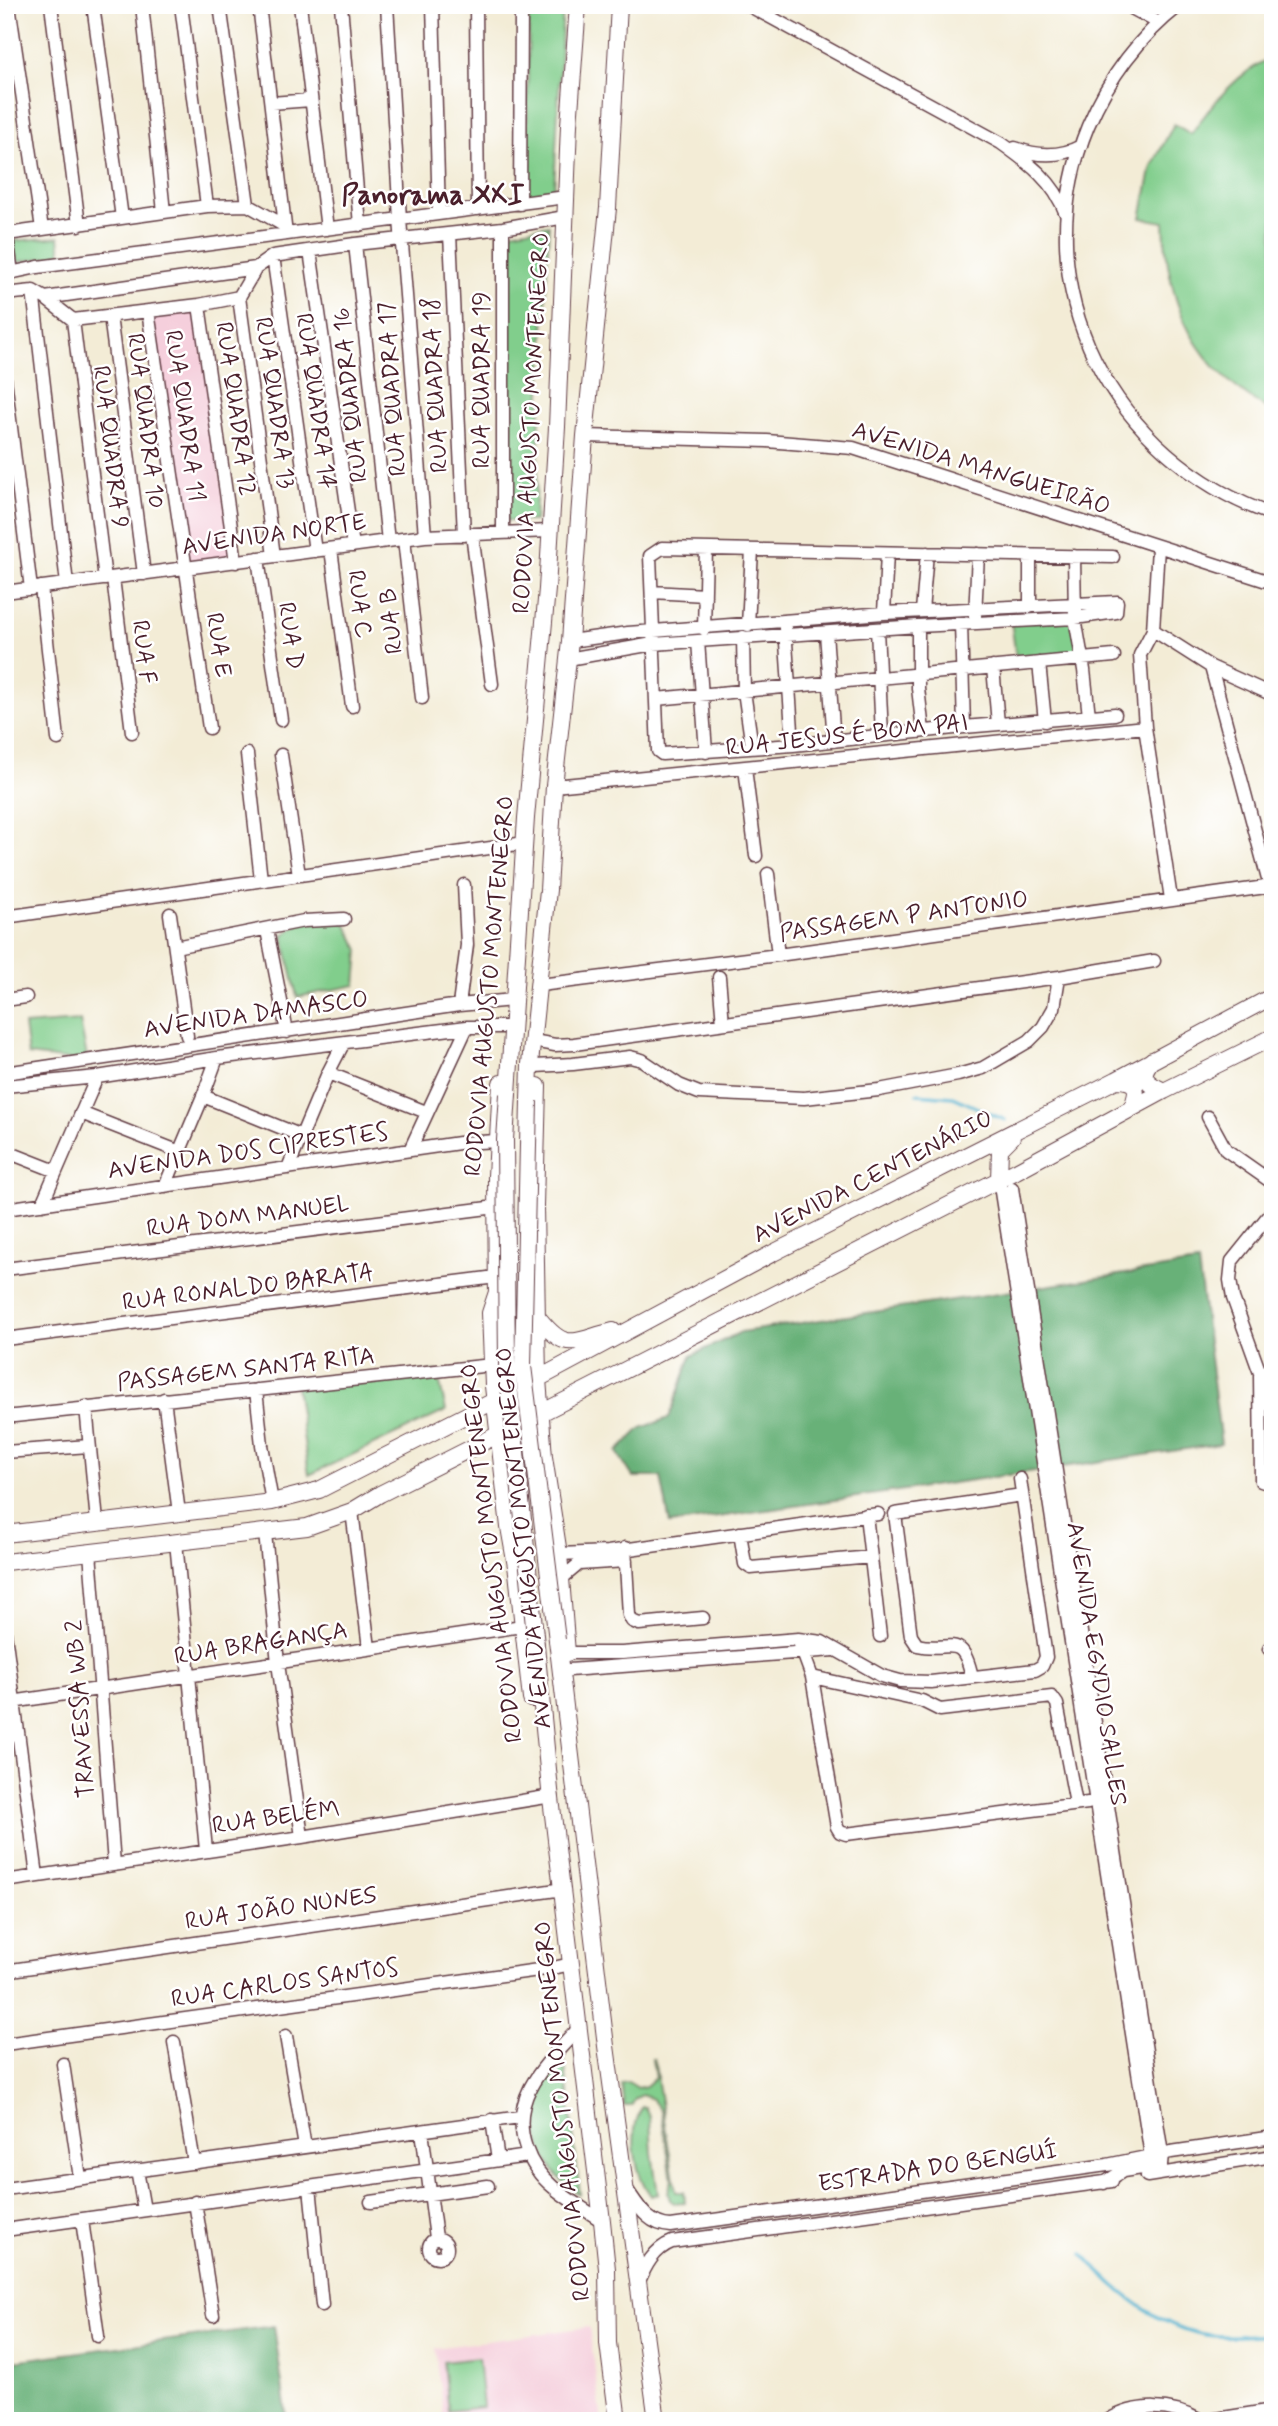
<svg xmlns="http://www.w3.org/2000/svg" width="1278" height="2426" viewBox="0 0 1278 2426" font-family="Mynerve,sans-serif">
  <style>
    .built { fill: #f5cfdc }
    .green { fill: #81ce8c; stroke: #66765c; stroke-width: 2 }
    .forest { fill: #68b178; stroke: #596852; stroke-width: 2 }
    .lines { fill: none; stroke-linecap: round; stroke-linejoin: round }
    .stream { stroke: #4fb1ce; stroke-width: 3.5 }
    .minor-casing { stroke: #633e45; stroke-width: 15 }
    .major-casing { stroke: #633e45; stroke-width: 18 }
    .minor { stroke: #fff; stroke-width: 12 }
    .major { stroke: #fff; stroke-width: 16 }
    .major-bridge-casing { stroke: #633e45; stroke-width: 18; stroke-linecap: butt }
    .major-bridge { stroke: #fff; stroke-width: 16 }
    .labels { text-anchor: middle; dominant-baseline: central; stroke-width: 5; stroke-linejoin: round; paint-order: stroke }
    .street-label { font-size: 24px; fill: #4a1f2b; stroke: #fff }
    .quarter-label { font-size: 28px; font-weight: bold; fill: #4a1f2b; stroke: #fff }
  </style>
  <rect width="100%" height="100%" fill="#fff"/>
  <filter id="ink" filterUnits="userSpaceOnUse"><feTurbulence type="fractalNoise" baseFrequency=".0143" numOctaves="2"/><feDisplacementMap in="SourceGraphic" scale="14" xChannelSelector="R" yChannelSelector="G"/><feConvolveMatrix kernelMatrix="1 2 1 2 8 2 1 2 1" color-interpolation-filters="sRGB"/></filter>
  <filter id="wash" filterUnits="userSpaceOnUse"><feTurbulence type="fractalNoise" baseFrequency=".00686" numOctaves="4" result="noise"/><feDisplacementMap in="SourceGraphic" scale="28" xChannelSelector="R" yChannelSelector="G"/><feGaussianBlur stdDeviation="1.57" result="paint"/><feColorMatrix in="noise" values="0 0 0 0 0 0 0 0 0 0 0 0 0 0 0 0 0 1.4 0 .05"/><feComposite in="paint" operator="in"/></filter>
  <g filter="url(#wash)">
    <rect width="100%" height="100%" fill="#f3ecd6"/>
    <path class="built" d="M 197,309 L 233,559 L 188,568 L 150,313 Z
      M 589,2327 L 602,2421 L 444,2421 L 435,2348 Z"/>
    <path class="green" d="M 529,5 L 563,5 L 554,191 L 550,194 L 526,196 Z
      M 1273,57 L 1273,412 C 1195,369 1167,308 1164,222 L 1141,218 L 1152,166 L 1174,124 L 1191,134 C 1212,104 1237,72 1273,57 Z
      M 549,225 L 535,521 L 507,521 L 505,233 Z
      M 59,237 L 61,255 L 17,262 L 13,241 Z
      M 1075,618 L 1082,659 L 1017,665 L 1011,621 Z
      M 344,919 L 359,950 L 356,985 L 297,997 L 283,935 L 304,921 Z
      M 80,1021 L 88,1062 L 28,1055 L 24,1025 Z
      M 437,1371 L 446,1411 L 309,1475 L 296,1387 Z
      M 564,2058 L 580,2194 C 545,2174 525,2128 542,2089 C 547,2078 556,2067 564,2058 Z
      M 652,2059 L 654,2059 L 676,2192 L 684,2192 L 685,2202 L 674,2203 L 670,2200 L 668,2192 L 672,2179 L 661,2111 L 652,2099 L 642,2095 L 636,2098 L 631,2106 L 624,2106 L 621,2083 L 628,2082 L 638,2088 L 646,2086 L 655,2078 Z
      M 642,2107 L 645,2107 L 650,2118 L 652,2153 L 658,2194 L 651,2196 C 634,2173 628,2133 642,2107 Z
      M 478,2358 L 483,2407 L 448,2411 L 443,2362 Z"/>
    <path class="forest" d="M 1198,1263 L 1221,1444 L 670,1524 L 661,1477 L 633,1477 L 617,1452 L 641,1428 L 669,1418 L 691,1356 L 741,1332 Z
      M 274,2326 L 287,2421 L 5,2421 L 5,2362 Z"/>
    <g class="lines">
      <path class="stream" d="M 917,1094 L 953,1097 L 1005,1120
        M 1083,2254 C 1113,2288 1152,2322 1197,2333 C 1222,2339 1248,2335 1273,2334"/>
    </g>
  </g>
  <g filter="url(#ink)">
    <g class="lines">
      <defs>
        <path id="minor" d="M 9,5 L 42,229
          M 51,5 L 79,225
          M 93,5 L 122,218
          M 142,5 L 164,212
          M 181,5 L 207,206
          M 220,5 L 248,205
          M 259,5 L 285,226
          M 300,5 L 327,229
          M 341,5 L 360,225
          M 387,5 L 400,219 L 425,536
          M 433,5 L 439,214
          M 476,5 L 478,209
          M 748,5 L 1001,143 C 1029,163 1054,181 1066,214
          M 1126,5 L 1159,23
          M 1180,5 C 1139,37 1108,79 1088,126 C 1021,288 1113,459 1273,515
          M 271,103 L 311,100
          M 1015,148 C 1037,156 1059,158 1081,146
          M 520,204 L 521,5
          M 5,221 L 12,273
          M 503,228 L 503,532
          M 7,234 L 207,206 L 248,205 L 285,226 L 286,234
          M 450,234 L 464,535
          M 355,244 L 388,541
          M 310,251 L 353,546
          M 273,256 L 315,551
          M 5,274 L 38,267 L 566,197
          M 33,291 L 67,584
          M 5,294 L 33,291 L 45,298 L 256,268 L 273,256 L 355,244 L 503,228 L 565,217
          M 239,297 L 274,556
          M 45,298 L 73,320 L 199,305 L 239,297 L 256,268
          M 199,305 L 236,562
          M 148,311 L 209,728
          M 110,316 L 144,574
          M 73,320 L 105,579
          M 5,379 L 31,589
          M 585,436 L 767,441 L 853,448 L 1273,583
          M 472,534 L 492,684
          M 404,539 L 422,698
          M 1158,547 L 1153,630 L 1140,655 L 1145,727 L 1171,899
          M 331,549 L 352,706
          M 1074,556 L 1075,618 L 1084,670 L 1089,716
          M 1113,557 L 662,548 L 650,556 L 658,751 L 662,754 L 793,745 L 964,727 L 1115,714
          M 258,558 L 281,720
          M 113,578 L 132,732
          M 41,587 L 58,739
          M 5,592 L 425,536 L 550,531
          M 652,592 L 705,595
          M 1030,607 L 1030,557
          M 922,611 L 927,553
          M 884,613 L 887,553
          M 975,616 L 978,554
          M 961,623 L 964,727
          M 748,625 L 752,550
          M 918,626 L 918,688 L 923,731
          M 785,628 L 793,745
          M 704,629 L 706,549
          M 877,629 L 882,735
          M 1153,630 L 1211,667 L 1273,695
          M 826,633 L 834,741
          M 743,637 L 744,691 L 752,747
          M 698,641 L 706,752
          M 568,659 L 653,644 L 918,626 L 1075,618 L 1116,612 L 1117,602 L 884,613 L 628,633 L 570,641
          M 1039,663 L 1045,721
          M 993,667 L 998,724
          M 1211,667 L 1273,898
          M 656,699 L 1114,656
          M 247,754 L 261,880
          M 281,755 L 299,875
          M 745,768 L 756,856
          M 554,786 L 1145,727
          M 768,874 L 778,955
          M 170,914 L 187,1036
          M 5,917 L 525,843
          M 267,930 L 287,1032
          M 175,947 L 304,921 L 344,919
          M 719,977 L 723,1023
          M 540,985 L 778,955 L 1273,886
          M 5,1000 L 26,997
          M 459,1005 L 467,945 L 464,885
          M 533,1041 L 555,1045 L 574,1044 L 1059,977 L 1154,961
          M 535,1066 L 573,1064 L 630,1057 L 642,1060 L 679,1085 L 699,1093 L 804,1098 L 879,1090 L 958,1075 L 983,1068 L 1029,1041 L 1043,1027 L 1054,1008 L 1059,977
          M 5,1073 L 459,1005 L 513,1000
          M 328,1073 L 426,1112
          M 5,1086 L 97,1077 L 217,1058 L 467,1027 L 511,1027
          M 203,1096 L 302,1136
          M 81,1113 L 180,1152
          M 1208,1117 L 1226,1150 L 1273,1183
          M 410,1150 L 467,1027
          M 5,1151 L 56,1171
          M 288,1168 L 328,1073 L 343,1044
          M 999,1179 L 1151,2156
          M 165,1186 L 203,1096 L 217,1058
          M 1012,1188 L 1162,2154 L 1161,2165 L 1123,2171 L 1104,2183
          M 42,1204 L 97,1077
          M 5,1209 L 459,1143 L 498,1141
          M 1273,1210 L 1232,1261 L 1230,1280 L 1233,1298 L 1260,1373 L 1261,1481 L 1273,1485
          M 5,1269 L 496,1207
          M 5,1339 L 496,1277
          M 256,1390 L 262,1445 L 272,1502
          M 164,1399 L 179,1513
          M 86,1407 L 97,1522
          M 5,1417 L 492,1365
          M 5,1452 L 89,1446
          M 352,1511 L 369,1648
          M 866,1515 L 880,1636
          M 265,1533 L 278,1663 L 302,1837
          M 740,1533 L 745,1564 L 751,1568 L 871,1557
          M 176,1542 L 206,1850
          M 625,1548 L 629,1615 L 632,1621 L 639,1624 L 703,1618
          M 90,1552 L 114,1864
          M 559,1554 L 608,1552 L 878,1514
          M 561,1579 L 579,1564 L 626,1561
          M 5,1633 L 37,1876
          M 798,1639 L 812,1677 L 837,1827 L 840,1832 L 846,1834 L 1088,1803
          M 1269,1649 L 1273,1650
          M 567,1653 L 622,1653 L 798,1639 L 822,1642 L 882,1676 L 900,1681 L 931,1682 L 1035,1670 L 1042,1666 L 1046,1657 L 1020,1479
          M 569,1670 L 834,1650
          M 812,1677 L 922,1701 L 940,1710 L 1052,1697 L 1057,1704 L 1076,1804
          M 972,1677 C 962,1630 950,1653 917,1645 L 911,1636 L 895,1514 L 1022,1495
          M 5,1703 L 522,1626
          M 5,1881 L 302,1837 L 552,1796
          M 5,1971 L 563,1889
          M 579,2028 C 547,2063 508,2096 526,2148 C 531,2163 541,2177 553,2187 C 568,2200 586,2210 602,2221
          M 286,2036 L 305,2147
          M 174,2042 L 194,2163
          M 5,2044 L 553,1968 L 571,1964
          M 63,2064 L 80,2178
          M 492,2120 L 498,2160
          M 422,2131 L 436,2238
          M 137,2170 L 144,2210
          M 1147,2176 L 1273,2156
          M 310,2187 L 322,2305
          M 625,2187 C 638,2205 647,2225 671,2226 L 1107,2165 L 1171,2152 L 1273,2137
          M 5,2189 L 520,2117
          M 195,2202 L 213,2315
          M 371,2202 L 488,2186
          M 82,2220 L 98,2336
          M 5,2230 L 528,2156
          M429 2248a9 9 0 1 1 18 0a9 9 0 1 1-18 0Z
          M 638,2284 C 645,2266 654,2249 672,2242 L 1112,2181
          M 1107,2421 C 1136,2403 1171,2404 1201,2421
          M 1204,2421 L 1273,2410"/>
        <path id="major" d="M 1152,1060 C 1138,1077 1146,1083 1164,1091
          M 1116,1080 C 1138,1080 1139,1089 1132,1107
          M 538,1086 L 535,1206 L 538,1379 L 544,1457 L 559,1554 L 567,1653
          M 508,1094 L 526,818 L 547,589 L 557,427 L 569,125 L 578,5
          M 529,1101 L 530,1064 L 548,890 L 554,786 L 570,641 L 585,436 L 608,208 L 619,5
          M 999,1179 L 1000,1149 L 1012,1137
          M 497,1292 L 490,1313 L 493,1386 L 509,1527 L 517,1572 L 531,1699
          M 497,1302 L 496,1176 L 501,1083
          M 536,1315 C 567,1354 571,1341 613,1331
          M 5,1534 L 272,1502 L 319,1490 L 549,1373 L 773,1253 L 1116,1080 L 1273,996
          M 5,1562 L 307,1527 L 352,1511 L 380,1494 L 541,1413 L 1016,1171 L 1164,1091 L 1273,1037
          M 557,1640 L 606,2046 L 657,2421
          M 536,1645 L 550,1790 L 602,2221 L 607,2269 L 608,2343 L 618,2421"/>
      </defs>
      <use href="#minor" class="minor-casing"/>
      <use href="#major" class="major-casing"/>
      <use href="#minor" class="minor"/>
      <use href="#major" class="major"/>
      <defs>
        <path id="major-bridge" d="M 508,1094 L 505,1140 L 507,1365 L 536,1645
          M 529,1101 L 523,1366 L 557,1640"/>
      </defs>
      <use href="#major-bridge" class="major-bridge-casing"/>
      <use href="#major-bridge" class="major-bridge"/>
    </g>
  </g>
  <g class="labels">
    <g class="street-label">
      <text transform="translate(482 380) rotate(-90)">RUA QUADRA 19</text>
      <text transform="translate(436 385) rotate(-93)">RUA QUADRA 18</text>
      <text transform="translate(393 389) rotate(-94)">RUA QUADRA 17</text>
      <text transform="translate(351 395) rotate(-96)">RUA QUADRA 16</text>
      <text transform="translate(315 401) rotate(82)">RUA QUADRA 14</text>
      <text transform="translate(274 403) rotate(82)">RUA QUADRA 13</text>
      <text transform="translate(235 409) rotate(82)">RUA QUADRA 12</text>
      <text transform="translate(184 416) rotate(82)">RUA QUADRA 11</text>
      <text transform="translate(145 421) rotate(83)">RUA QUADRA 10</text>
      <text transform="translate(532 423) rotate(-87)">RODOVIA AUGUSTO MONTENEGRO</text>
      <text transform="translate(110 447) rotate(83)">RUA QUADRA 9</text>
      <text transform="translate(981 469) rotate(17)">AVENIDA MANGUEIRÃO</text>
      <text transform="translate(274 535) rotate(-8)">AVENIDA NORTE</text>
      <text transform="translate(359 604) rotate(83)">RUA C</text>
      <text transform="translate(392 621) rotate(-96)">RUA B</text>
      <text transform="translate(290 636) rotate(82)">RUA D</text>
      <text transform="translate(218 645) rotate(81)">RUA E</text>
      <text transform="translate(143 652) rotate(83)">RUA F</text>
      <text transform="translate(847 736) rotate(-6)">RUA JESUS É BOM PAI</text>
      <text transform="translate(904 917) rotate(-8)">PASSAGEM P ANTONIO</text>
      <text transform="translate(490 986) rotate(-85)">RODOVIA AUGUSTO MONTENEGRO</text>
      <text transform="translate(256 1015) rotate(-8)">AVENIDA DAMASCO</text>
      <text transform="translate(248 1152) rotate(-8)">AVENIDA DOS CIPRESTES</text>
      <text transform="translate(873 1177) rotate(-27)">AVENIDA CENTENÁRIO</text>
      <text transform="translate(248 1217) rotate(-7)">RUA DOM MANUEL</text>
      <text transform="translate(248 1288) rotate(-7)">RUA RONALDO BARATA</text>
      <text transform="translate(246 1370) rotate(-6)">PASSAGEM SANTA RITA</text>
      <text transform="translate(524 1538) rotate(-96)">AVENIDA AUGUSTO MONTENEGRO</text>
      <text transform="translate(492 1553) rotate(-97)">RODOVIA AUGUSTO MONTENEGRO</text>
      <text transform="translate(261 1644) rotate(-9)">RUA BRAGANÇA</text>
      <text transform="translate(1096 1664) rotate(81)">AVENIDA EGYDIO SALLES</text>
      <text transform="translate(81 1709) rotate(-94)">TRAVESSA WB 2</text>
      <text transform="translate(276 1818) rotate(-8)">RUA BELÉM</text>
      <text transform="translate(281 1909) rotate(-8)">RUA JOÃO NUNES</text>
      <text transform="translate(285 1984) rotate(-8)">RUA CARLOS SANTOS</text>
      <text transform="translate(563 2111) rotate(-96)">RODOVIA AUGUSTO MONTENEGRO</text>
      <text transform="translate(938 2168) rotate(-8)">ESTRADA DO BENGUÍ</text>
    </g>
    <g class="quarter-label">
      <text x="433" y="196">Panorama XXI</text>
    </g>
  </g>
  <rect width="1278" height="2426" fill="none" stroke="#fff" stroke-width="28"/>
</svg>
